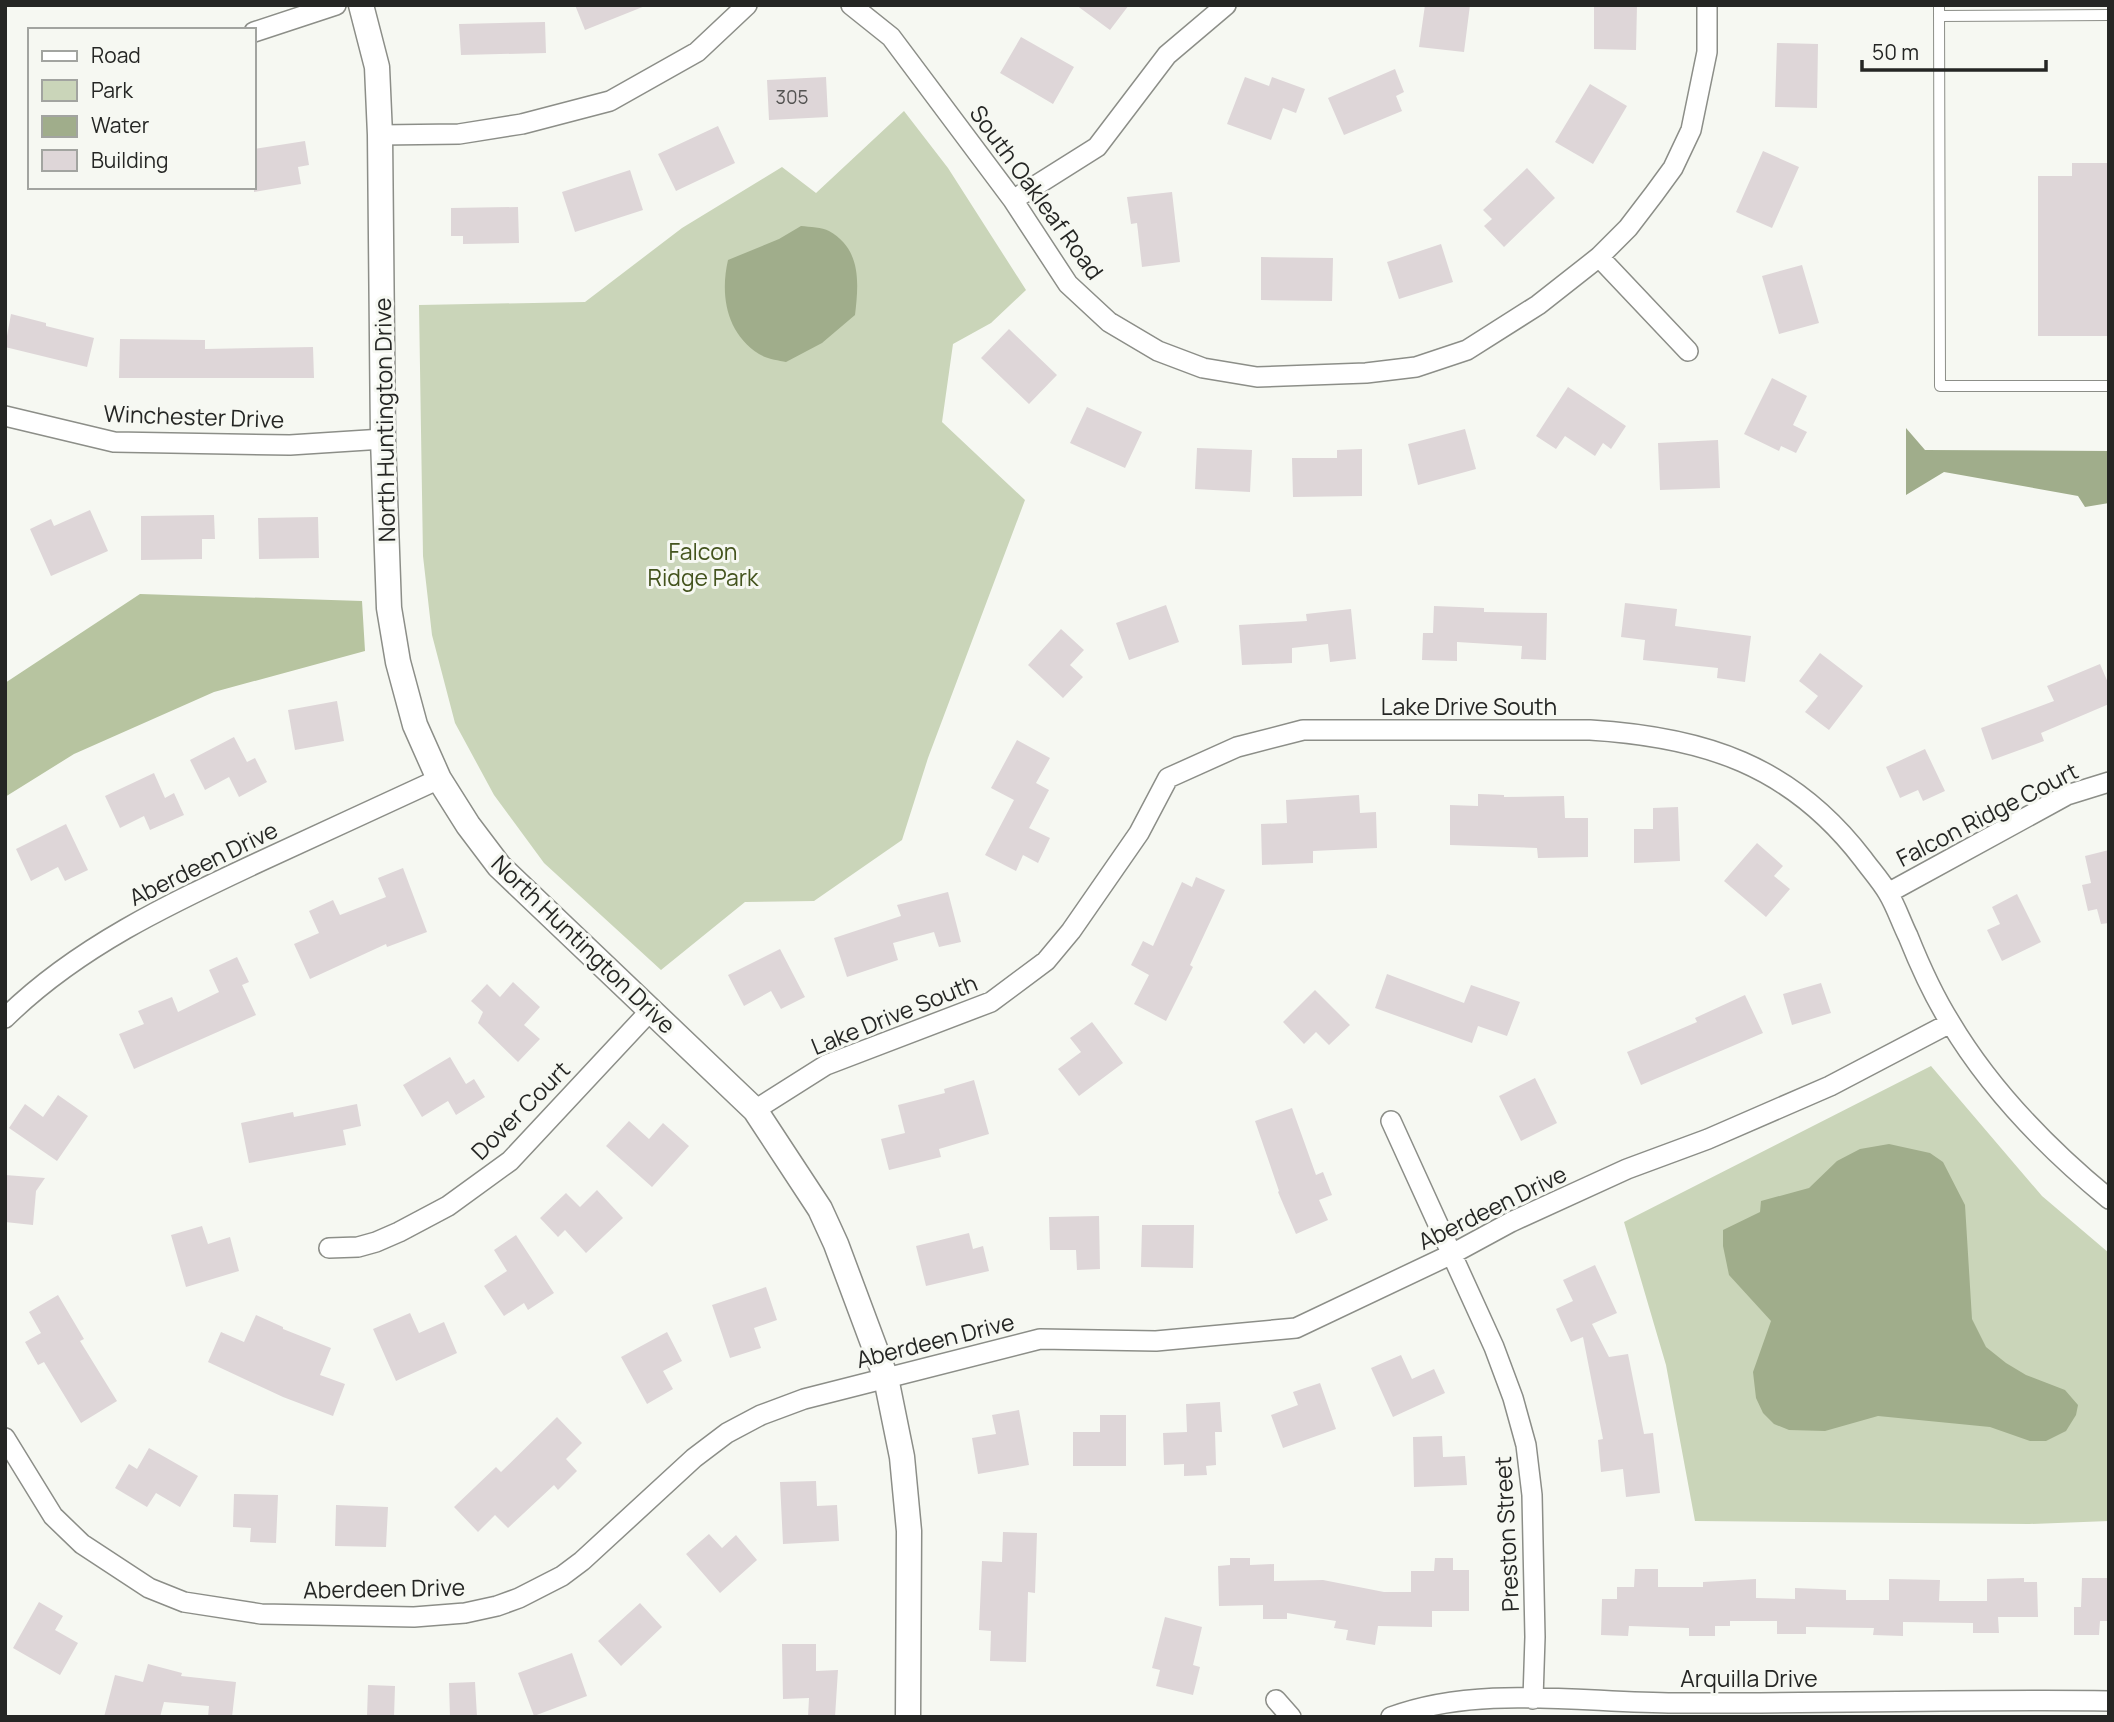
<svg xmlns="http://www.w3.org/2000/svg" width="2114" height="1722" viewBox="0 0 2114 1722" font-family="Manrope,sans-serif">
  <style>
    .green { fill: #cad5b9 }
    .forest { fill: #b7c4a0 }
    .water { fill: #a0ad8b }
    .building { fill: #ded6d8 }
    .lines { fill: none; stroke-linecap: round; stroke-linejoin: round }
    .service-casing { stroke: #8c8e88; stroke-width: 12 }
    .minor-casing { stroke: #8c8e88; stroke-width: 22 }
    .tertiary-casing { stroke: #8c8e88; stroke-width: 27 }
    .service { stroke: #fff; stroke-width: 10 }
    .minor { stroke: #fff; stroke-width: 19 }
    .tertiary { stroke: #fff; stroke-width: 24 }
    .labels { text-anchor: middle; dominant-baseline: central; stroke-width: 6; stroke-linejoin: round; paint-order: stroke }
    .number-label { font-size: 19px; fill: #535251 }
    .street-label { font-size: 23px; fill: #252624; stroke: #f6f8f2 }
    .park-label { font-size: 23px; fill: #44541e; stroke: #f6f8f2 }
  </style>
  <rect width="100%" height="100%" fill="#f6f8f2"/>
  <path class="green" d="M 904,111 L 948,168 L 1026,290 L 991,323 L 953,344 L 942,422 L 1025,500 L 928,758 L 902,840 L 814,901 L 745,902 L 661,970 L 544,863 L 494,795 L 455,723 L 432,635 L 423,556 L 419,305 L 585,302 L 682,228 L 782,167 L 816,193 Z
    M 1931,1066 L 2042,1196 L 2109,1253 L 2109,1521 L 2029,1524 L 1695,1521 L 1666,1365 L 1624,1222 Z"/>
  <path class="forest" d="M 140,594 L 362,601 L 365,651 L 214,692 L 74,754 L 5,797 L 5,683 Z"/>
  <path class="water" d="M 801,226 C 810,227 822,227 829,231 C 861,249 859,282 855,315 L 822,343 L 786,362 C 778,360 767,359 759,354 C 726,333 720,295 728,260 L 779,239 Z
    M 1906,428 L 1925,450 L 2109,451 L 2109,503 L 2085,507 L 2078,496 L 1944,472 L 1906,495 Z
    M 1889,1144 L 1930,1153 L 1943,1162 L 1965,1205 L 1972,1319 L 1986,1347 L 2006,1363 L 2026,1375 L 2065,1390 L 2078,1405 L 2076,1415 L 2066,1431 L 2046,1441 L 2030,1441 L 1990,1427 L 1878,1416 L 1825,1431 L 1789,1430 L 1774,1424 L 1763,1413 L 1756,1398 L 1753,1372 L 1771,1321 L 1729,1275 L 1723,1246 L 1723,1230 L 1760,1212 L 1761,1201 L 1809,1188 L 1837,1161 L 1860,1149 Z"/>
  <path class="building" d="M 575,5 L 644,5 L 645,6 L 585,30 Z
    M 1076,5 L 1129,5 L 1110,30 Z
    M 1425,5 L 1470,5 L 1464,52 L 1419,47 Z
    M 1594,5 L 1637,5 L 1636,50 L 1594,49 Z
    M 545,22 L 546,53 L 461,55 L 459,24 Z
    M 1021,37 L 1074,67 L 1053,104 L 1000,73 Z
    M 1777,43 L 1818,44 L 1817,108 L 1775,107 Z
    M 1395,69 L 1404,92 L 1396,96 L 1402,111 L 1344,135 L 1328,98 Z
    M 826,77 L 828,117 L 769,120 L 767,80 Z
    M 1245,77 L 1269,86 L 1272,77 L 1305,89 L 1296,113 L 1283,108 L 1271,140 L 1227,124 Z
    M 1590,84 L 1627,106 L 1593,164 L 1555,142 Z
    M 718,126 L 735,163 L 676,191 L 658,154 Z
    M 305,141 L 309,165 L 298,167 L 301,184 L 254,192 L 254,149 Z
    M 1763,151 L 1799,167 L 1772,228 L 1736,212 Z
    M 2072,163 L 2109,163 L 2109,336 L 2038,336 L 2038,176 L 2072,176 Z
    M 1527,168 L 1555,198 L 1504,247 L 1484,226 L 1492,219 L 1483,210 Z
    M 630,170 L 643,210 L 575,232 L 562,192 Z
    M 1172,192 L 1180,262 L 1142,267 L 1137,223 L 1131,224 L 1127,197 Z
    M 518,207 L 519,243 L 463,244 L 463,236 L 451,236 L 451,208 Z
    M 1441,244 L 1453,282 L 1399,299 L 1387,262 Z
    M 1261,257 L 1333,258 L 1332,301 L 1261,300 Z
    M 1802,265 L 1819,323 L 1779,334 L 1762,276 Z
    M 11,314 L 46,323 L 46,326 L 94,338 L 87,367 L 5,347 Z
    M 1009,329 L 1057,375 L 1029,404 L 981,358 Z
    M 120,339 L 205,340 L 205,349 L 313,347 L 314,378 L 119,378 Z
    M 1772,378 L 1807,396 L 1793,425 L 1807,432 L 1796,453 L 1781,446 L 1779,451 L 1744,434 Z
    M 1568,387 L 1626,426 L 1611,449 L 1603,443 L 1595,456 L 1565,436 L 1556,449 L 1536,436 Z
    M 1087,407 L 1142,432 L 1125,468 L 1070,443 Z
    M 1465,429 L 1476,469 L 1418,485 L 1408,444 Z
    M 1718,440 L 1720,488 L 1660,490 L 1658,443 Z
    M 1197,448 L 1252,450 L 1250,492 L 1195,489 Z
    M 1362,449 L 1362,496 L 1293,497 L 1292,458 L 1337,458 L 1337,450 Z
    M 90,510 L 108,551 L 51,576 L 30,529 L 51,519 L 54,526 Z
    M 214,515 L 215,539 L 202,539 L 202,559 L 141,560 L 141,516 Z
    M 318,517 L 319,558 L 259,559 L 258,518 Z
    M 1625,603 L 1677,609 L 1675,626 L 1751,636 L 1745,682 L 1717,678 L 1718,668 L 1643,660 L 1645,640 L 1621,637 Z
    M 1166,605 L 1179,642 L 1129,660 L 1116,623 Z
    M 1434,606 L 1484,608 L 1484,612 L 1547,613 L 1546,660 L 1521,659 L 1522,646 L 1457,642 L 1457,661 L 1422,660 L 1423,633 L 1433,633 Z
    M 1351,609 L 1356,659 L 1330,662 L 1328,644 L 1292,648 L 1292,663 L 1242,665 L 1239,625 L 1307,621 L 1306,614 Z
    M 1061,629 L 1084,650 L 1070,665 L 1083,677 L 1063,698 L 1028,665 Z
    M 1820,653 L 1863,686 L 1829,730 L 1805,712 L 1818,696 L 1799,681 Z
    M 2100,664 L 2109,685 L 2109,704 L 2041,733 L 2044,741 L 1992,760 L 1981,728 L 2054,701 L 2047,686 Z
    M 337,701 L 344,741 L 295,750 L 288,710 Z
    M 234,737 L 247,762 L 255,758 L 267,782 L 239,797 L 229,777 L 205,790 L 190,760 Z
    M 1017,740 L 1050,758 L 1036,783 L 1049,790 L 1029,828 L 1050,838 L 1038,863 L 1023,855 L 1016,871 L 985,855 L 1014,800 L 991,788 Z
    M 1925,749 L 1945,791 L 1923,801 L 1918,790 L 1900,798 L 1886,767 Z
    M 154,773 L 165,798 L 174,793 L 184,815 L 150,830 L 144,816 L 120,828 L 105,796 Z
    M 1478,794 L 1504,795 L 1504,797 L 1564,796 L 1565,818 L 1588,818 L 1588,857 L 1538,858 L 1537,848 L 1450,845 L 1450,805 L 1478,806 Z
    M 1359,795 L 1360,813 L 1376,812 L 1377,848 L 1313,851 L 1313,863 L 1262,865 L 1261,824 L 1287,823 L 1286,800 Z
    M 1678,807 L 1680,861 L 1634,863 L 1634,829 L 1653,829 L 1653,808 Z
    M 66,824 L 88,870 L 65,881 L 58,867 L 31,881 L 16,849 Z
    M 1757,843 L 1783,866 L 1774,876 L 1790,889 L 1766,917 L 1724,881 Z
    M 2109,850 L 2109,923 L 2101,924 L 2097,909 L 2088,911 L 2082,885 L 2091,883 L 2085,856 Z
    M 403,868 L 427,932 L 387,947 L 386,944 L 310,979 L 294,944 L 319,933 L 309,911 L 333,900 L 340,915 L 386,897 L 378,878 Z
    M 1196,877 L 1225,890 L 1190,965 L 1193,967 L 1166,1021 L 1134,1004 L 1149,975 L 1131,965 L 1143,941 L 1153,946 L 1182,882 L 1192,887 Z
    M 948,892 L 961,942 L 939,947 L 934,932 L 893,943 L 898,960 L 847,977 L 834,938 L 901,916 L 897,905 Z
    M 2017,894 L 2041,942 L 2002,961 L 1987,930 L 2000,924 L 1992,907 Z
    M 780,949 L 805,997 L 781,1009 L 771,991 L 744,1006 L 728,975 Z
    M 237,957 L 249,982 L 242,985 L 256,1015 L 134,1069 L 119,1034 L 144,1024 L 138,1011 L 172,997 L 178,1012 L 219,992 L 209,970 Z
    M 1387,974 L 1464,1003 L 1471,985 L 1520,1002 L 1507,1036 L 1478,1026 L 1472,1043 L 1375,1008 Z
    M 513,982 L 540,1007 L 524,1025 L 540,1039 L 518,1062 L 478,1023 L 483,1012 L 471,1001 L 487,984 L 500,997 Z
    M 1821,983 L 1831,1013 L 1792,1025 L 1783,994 Z
    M 1315,990 L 1350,1025 L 1329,1045 L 1316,1032 L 1304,1044 L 1283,1022 Z
    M 1745,995 L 1763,1033 L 1641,1085 L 1627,1052 L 1697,1022 L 1695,1018 Z
    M 1092,1022 L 1123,1063 L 1079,1096 L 1058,1069 L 1081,1052 L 1070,1038 Z
    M 450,1057 L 466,1084 L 474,1079 L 485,1097 L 456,1115 L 448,1101 L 422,1117 L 403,1085 Z
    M 1535,1078 L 1557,1123 L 1521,1141 L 1499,1096 Z
    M 974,1080 L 989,1134 L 939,1149 L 941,1157 L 889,1170 L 881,1139 L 905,1133 L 898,1105 L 945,1093 L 944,1089 Z
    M 58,1095 L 88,1116 L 57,1161 L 9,1128 L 25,1104 L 43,1117 Z
    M 357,1104 L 361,1126 L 343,1130 L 346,1145 L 249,1163 L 241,1123 L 293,1112 L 294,1117 Z
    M 1292,1108 L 1316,1175 L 1323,1172 L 1332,1195 L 1319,1200 L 1328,1220 L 1296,1234 L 1278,1192 L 1279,1191 L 1255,1121 Z
    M 629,1121 L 649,1139 L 663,1123 L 689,1146 L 652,1187 L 606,1146 Z
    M 5,1175 L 45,1178 L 36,1191 L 33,1225 L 5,1222 Z
    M 597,1190 L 623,1218 L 586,1253 L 565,1230 L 558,1237 L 540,1218 L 566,1193 L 580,1207 Z
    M 1099,1216 L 1100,1269 L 1077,1270 L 1076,1250 L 1050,1250 L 1049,1217 Z
    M 1142,1225 L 1194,1225 L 1193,1268 L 1141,1267 Z
    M 202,1226 L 208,1244 L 230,1237 L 239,1271 L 186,1287 L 171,1235 Z
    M 969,1233 L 973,1249 L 983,1246 L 989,1271 L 926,1286 L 916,1246 Z
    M 516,1235 L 554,1293 L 528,1310 L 524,1303 L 504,1316 L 484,1286 L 507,1271 L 494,1250 Z
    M 1595,1265 L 1617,1313 L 1592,1324 L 1609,1357 L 1628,1354 L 1644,1434 L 1653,1433 L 1660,1493 L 1626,1497 L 1623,1469 L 1601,1472 L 1598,1440 L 1603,1439 L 1583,1337 L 1571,1342 L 1556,1309 L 1573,1301 L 1563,1280 Z
    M 766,1287 L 777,1320 L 754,1328 L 761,1348 L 730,1358 L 712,1305 Z
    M 58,1295 L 84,1339 L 80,1341 L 117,1401 L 81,1423 L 44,1362 L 38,1365 L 25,1342 L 41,1333 L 29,1312 Z
    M 410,1313 L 419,1333 L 444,1322 L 457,1353 L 396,1381 L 373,1329 Z
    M 256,1315 L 283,1327 L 283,1329 L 331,1348 L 320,1375 L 345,1384 L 333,1416 L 283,1397 L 208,1362 L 221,1332 L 244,1342 Z
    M 667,1332 L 682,1361 L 663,1371 L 673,1389 L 647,1404 L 621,1357 Z
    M 1401,1355 L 1412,1379 L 1434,1369 L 1445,1393 L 1393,1417 L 1371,1368 Z
    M 1320,1383 L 1336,1429 L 1283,1448 L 1271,1415 L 1298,1405 L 1293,1392 Z
    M 1220,1402 L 1222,1432 L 1215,1432 L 1216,1465 L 1206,1466 L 1207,1475 L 1184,1476 L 1184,1464 L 1164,1465 L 1163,1433 L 1187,1432 L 1186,1404 Z
    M 1019,1410 L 1029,1465 L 978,1474 L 972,1438 L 996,1434 L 992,1415 Z
    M 1100,1415 L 1126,1415 L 1126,1466 L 1073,1466 L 1073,1432 L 1100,1432 Z
    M 557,1417 L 582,1443 L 566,1459 L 577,1471 L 558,1490 L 554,1485 L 508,1528 L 495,1515 L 478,1532 L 454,1507 L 496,1467 L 501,1472 Z
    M 1442,1436 L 1443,1457 L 1465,1456 L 1467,1485 L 1414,1487 L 1413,1437 Z
    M 149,1448 L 198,1476 L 180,1507 L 156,1493 L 147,1507 L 115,1488 L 129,1464 L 137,1469 Z
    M 816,1481 L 817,1506 L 837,1505 L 839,1541 L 783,1544 L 780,1482 Z
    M 234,1494 L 278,1495 L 276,1543 L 250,1542 L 251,1528 L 233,1527 Z
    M 336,1505 L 388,1507 L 386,1547 L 335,1546 Z
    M 1003,1532 L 1037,1533 L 1035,1593 L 1028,1592 L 1026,1662 L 990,1661 L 991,1631 L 979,1630 L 982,1561 L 1002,1562 Z
    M 709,1534 L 722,1548 L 736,1535 L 757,1560 L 720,1593 L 686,1554 Z
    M 1230,1558 L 1250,1558 L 1250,1565 L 1274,1564 L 1274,1581 L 1323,1580 L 1384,1592 L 1411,1592 L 1411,1571 L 1434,1571 L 1435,1558 L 1453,1558 L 1453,1570 L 1469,1570 L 1469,1611 L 1432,1611 L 1432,1627 L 1378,1626 L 1375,1645 L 1346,1640 L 1348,1630 L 1334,1628 L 1336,1621 L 1287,1613 L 1287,1619 L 1263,1619 L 1263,1605 L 1219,1606 L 1218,1566 L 1230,1565 Z
    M 1635,1569 L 1658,1569 L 1658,1587 L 1703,1587 L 1703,1582 L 1756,1579 L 1756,1598 L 1795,1599 L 1795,1588 L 1846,1590 L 1846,1600 L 1889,1600 L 1889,1579 L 1940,1580 L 1939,1601 L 1987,1601 L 1987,1579 L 2024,1578 L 2024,1582 L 2037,1582 L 2038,1617 L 1998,1617 L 1999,1633 L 1973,1633 L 1973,1623 L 1903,1622 L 1903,1636 L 1873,1635 L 1874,1628 L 1806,1627 L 1806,1634 L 1777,1634 L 1777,1621 L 1730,1621 L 1730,1626 L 1715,1626 L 1715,1636 L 1689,1636 L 1689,1628 L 1629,1626 L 1628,1636 L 1601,1635 L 1602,1599 L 1617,1599 L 1617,1587 L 1634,1587 Z
    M 2082,1578 L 2109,1578 L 2109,1621 L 2100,1621 L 2099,1635 L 2074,1635 L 2074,1607 L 2081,1607 Z
    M 39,1602 L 63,1616 L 55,1630 L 78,1643 L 60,1675 L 13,1648 Z
    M 640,1603 L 662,1627 L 621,1666 L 598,1641 Z
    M 1165,1617 L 1202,1627 L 1193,1665 L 1200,1667 L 1193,1695 L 1156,1686 L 1160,1670 L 1152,1668 Z
    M 782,1644 L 816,1644 L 816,1671 L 838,1670 L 835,1717 L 808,1717 L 809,1698 L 783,1699 Z
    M 572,1653 L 587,1696 L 534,1716 L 518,1673 Z
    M 148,1664 L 182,1673 L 181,1676 L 236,1682 L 232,1717 L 208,1717 L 209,1706 L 164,1702 L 160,1717 L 104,1717 L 115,1675 L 143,1682 Z
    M 475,1682 L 477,1717 L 450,1717 L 449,1683 Z
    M 368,1685 L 395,1686 L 394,1717 L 367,1717 Z"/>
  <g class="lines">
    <defs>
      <path id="service" d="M 1939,5 L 1940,386 L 2109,386
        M 1939,16 L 2109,15"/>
      <path id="minor" d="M 851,5 L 891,37 L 1013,200 L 1068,284 L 1109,322 L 1158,351 L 1203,368 L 1257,377 L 1366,373 L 1416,367 L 1467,350 L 1538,305 L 1599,257 L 1628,228 L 1654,194 L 1673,168 L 1691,130 L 1707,52 L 1707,5
        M 254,32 L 336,5
        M 380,135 L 459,134 L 522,124 L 610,101 L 697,52 L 747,5
        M 1013,200 L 1097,147 L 1167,55 L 1226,5
        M 1599,257 L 1688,351
        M 5,416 L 114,442 L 290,445 L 383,439
        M 1888,893 L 2067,795 L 2109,782
        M 5,1018 C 77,947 169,904 259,862 C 319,834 379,807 439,779
        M 755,1110 L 826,1065 L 991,1002 L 1046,961 L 1071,931 L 1139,833 L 1168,778 L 1237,747 L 1303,730 L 1590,730 C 1704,737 1791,765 1863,859 C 1871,870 1881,881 1888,893 C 1896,906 1901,922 1908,936 C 1920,966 1933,995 1950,1022 C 1991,1091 2047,1148 2109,1199
        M 1391,1121 L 1494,1347 L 1513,1398 L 1526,1445 L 1532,1495 L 1535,1637 L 1533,1699
        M 329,1248 L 358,1247 L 376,1242 L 399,1232 L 448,1206 L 510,1161 L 651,1010
        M 5,1438 L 53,1516 L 82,1544 L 149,1588 L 184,1602 L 261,1614 L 414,1617 L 465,1613 L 497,1606 L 519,1598 L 562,1576 L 582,1561 L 694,1458 L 727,1433 L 761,1415 L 804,1399 L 1040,1339 L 1156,1341 L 1296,1328 L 1452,1254 L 1511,1222 L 1627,1169 L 1708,1139 L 1830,1086 L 1950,1023
        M 1276,1700 L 1291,1717
        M 1391,1717 C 1480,1684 1582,1703 1675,1703 C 1819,1704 1964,1699 2109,1701"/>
      <path id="tertiary" d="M 361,5 L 377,67 L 380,135 L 383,439 L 389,608 L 398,662 L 415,725 L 439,779 L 468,825 L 499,866 L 755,1110 L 820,1209 L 836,1244 L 886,1378 L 902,1457 L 909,1531 L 908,1717"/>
    </defs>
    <use href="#service" class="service-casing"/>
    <use href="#minor" class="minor-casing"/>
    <use href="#tertiary" class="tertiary-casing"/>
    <use href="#service" class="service"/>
    <use href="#minor" class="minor"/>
    <use href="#tertiary" class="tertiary"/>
  </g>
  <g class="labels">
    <g class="number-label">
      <text x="792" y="97">305</text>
    </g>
    <g class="street-label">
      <text transform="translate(1037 192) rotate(54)">South Oakleaf Road</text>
      <text transform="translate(194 416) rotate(2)">Winchester Drive</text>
      <text transform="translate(384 420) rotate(-91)">North Huntington Drive</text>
      <text x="1469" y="706">Lake Drive South</text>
      <text transform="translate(1987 814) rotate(-27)">Falcon Ridge Court</text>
      <text transform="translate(203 863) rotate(-26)">Aberdeen Drive</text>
      <text transform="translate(584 944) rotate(44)">North Huntington Drive</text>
      <text transform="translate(894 1014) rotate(-22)">Lake Drive South</text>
      <text transform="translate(520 1110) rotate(-45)">Dover Court</text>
      <text transform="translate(1492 1207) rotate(-26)">Aberdeen Drive</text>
      <text transform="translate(935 1340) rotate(-14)">Aberdeen Drive</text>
      <text transform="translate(1506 1534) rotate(-93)">Preston Street</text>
      <text transform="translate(384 1588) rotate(-1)">Aberdeen Drive</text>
      <text x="1749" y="1678">Arquilla Drive</text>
    </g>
    <g class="park-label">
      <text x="703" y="551">Falcon<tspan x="703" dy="26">Ridge Park</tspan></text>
    </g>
  </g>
  <rect width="2114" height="1722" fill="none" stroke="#252624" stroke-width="14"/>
  <rect x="28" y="28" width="228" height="161" fill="#f6f8f2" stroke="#a2a4a0" stroke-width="2"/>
  <rect x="42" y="51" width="35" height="10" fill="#ffffff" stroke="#a2a4a0" stroke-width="2"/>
  <text x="91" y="63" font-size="21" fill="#252624">Road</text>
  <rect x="42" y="80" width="35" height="21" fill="#cad5b9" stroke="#a2a4a0" stroke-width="2"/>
  <text x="91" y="98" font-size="21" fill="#252624">Park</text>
  <rect x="42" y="116" width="35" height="21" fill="#a0ad8b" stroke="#a2a4a0" stroke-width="2"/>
  <text x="91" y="133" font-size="21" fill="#252624">Water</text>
  <rect x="42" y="150" width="35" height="21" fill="#ded6d8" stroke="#a2a4a0" stroke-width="2"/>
  <text x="91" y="168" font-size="21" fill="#252624">Building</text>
  <path d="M1862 60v10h184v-10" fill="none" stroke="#252624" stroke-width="3.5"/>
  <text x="1872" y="60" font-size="21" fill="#252624" stroke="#f6f8f2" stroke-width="5" paint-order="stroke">50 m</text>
</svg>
